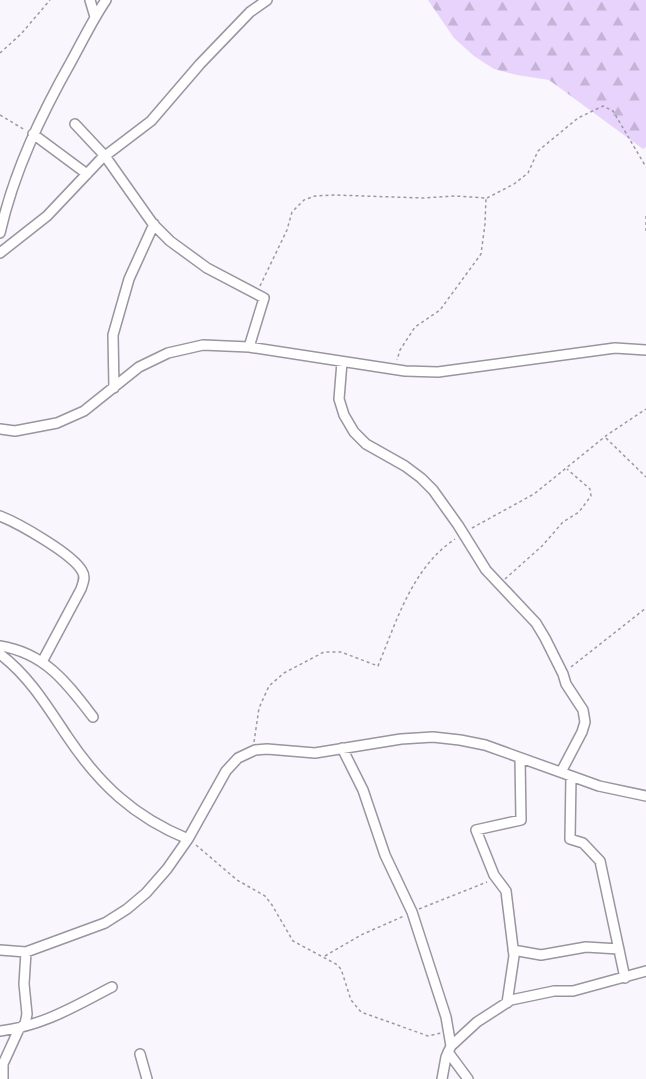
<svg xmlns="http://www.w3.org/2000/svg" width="646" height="1079" viewBox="0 0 646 1079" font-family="'IBM Plex Sans',sans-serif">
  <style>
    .forest { fill: url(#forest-firs) }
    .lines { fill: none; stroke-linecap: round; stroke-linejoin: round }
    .minor-casing { stroke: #9b94a1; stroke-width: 12 }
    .path { stroke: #9c999f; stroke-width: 1.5; stroke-dasharray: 3 3; stroke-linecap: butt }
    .minor { stroke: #fff; stroke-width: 9 }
  </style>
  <defs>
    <pattern id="forest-firs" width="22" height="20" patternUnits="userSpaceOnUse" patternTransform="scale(1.5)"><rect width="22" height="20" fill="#e7d3fb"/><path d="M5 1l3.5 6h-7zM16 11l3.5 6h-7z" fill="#c5b4d6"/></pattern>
  </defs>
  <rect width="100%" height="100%" fill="#faf6fe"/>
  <path class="forest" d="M 428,0 L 646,0 L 646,147 L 643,149 L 549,80 L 517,75 L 494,69 L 474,56 L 454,38 Z"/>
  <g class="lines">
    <defs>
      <path id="minor" d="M 90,0 L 95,17
        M 75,124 L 105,156 L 153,224 L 170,241 L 207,268 L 264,298 L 249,347
        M 33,134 L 87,174
        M 0,233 C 14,171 41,115 72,60 C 83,40 93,19 106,0
        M 0,253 L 47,216 L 101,159 L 151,121 L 200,64 L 250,12 L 267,0
        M 342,362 L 339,399 L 344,415 L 354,432 L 366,444 L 405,466 L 421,478 L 433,490 L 458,525 L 486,570 L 536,623 L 545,638 L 563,674 L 566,684 L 583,710 L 585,722 L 582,732 L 561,772
        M 114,388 L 113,335 L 129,279 L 154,224
        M 0,429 L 15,431 L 57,423 L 84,411 L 139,367 L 168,353 L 203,345 L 249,347 L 405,371 L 438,372 L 615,348 L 646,350
        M 0,516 C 18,523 73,554 82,571 C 86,577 83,583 81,589 L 42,662
        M 0,646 C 45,653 67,683 93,717
        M 0,654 C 29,676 47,706 67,736 C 99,784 134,817 188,839
        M 342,748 L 363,790 L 385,855 L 412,912 L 446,1017 L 451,1046
        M 571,776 L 570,839 L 583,843 L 600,861 L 625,978
        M 0,950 L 26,952 L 105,923 L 127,909 L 146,893 L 167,869 L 188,839 L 226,771 L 238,758 L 255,750 L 267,749 L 315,753 L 401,739 L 433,737 L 460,740 L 485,745 L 599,786 L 646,796
        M 513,950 L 541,955 L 586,947 L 619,949
        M 507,1003 L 514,956 L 506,891 L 494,875 L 476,830 L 521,820 L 520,758
        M 0,1031 C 43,1026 75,1006 112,987
        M 448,1052 L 468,1079
        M 140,1054 L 147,1079
        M 3,1079 L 3,1064 L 19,1029 L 25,1024 L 27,1014 L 24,984 L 26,952
        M 442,1079 L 446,1057 L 451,1046 L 477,1022 L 511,1000 L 554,991 L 573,991 L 646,971"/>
    </defs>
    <use href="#minor" class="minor-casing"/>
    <path class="path" d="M 0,53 L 21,34 L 50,0
      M 0,115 L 25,130
      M 487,198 L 514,184 L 528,173 L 538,151 L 578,118 L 603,106 L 613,111 L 646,167
      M 646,216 L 646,233
      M 260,286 L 287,230 L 292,212 L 304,200 L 315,196 L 334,195 L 423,198 L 455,196 L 486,198 L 485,224 L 481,254 L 440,310 L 415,327 L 400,350 L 397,360
      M 606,438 L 646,477
      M 472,528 L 534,494 L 607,435 L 646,409
      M 505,579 L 542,546 L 563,522 L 579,512 L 591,496 L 590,489 L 567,469
      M 571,667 L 646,608
      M 254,742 L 259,708 L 269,686 L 284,673 L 324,652 L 341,652 L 378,666 C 397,620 412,568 455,539
      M 196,845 L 237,880 L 265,896 L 272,905 L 293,941 L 336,964 L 341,969 L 351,1000 L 361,1012 L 428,1036 L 441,1033
      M 419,909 L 487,882
      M 325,956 L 361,935 L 404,916"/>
    <use href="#minor" class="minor"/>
  </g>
</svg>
